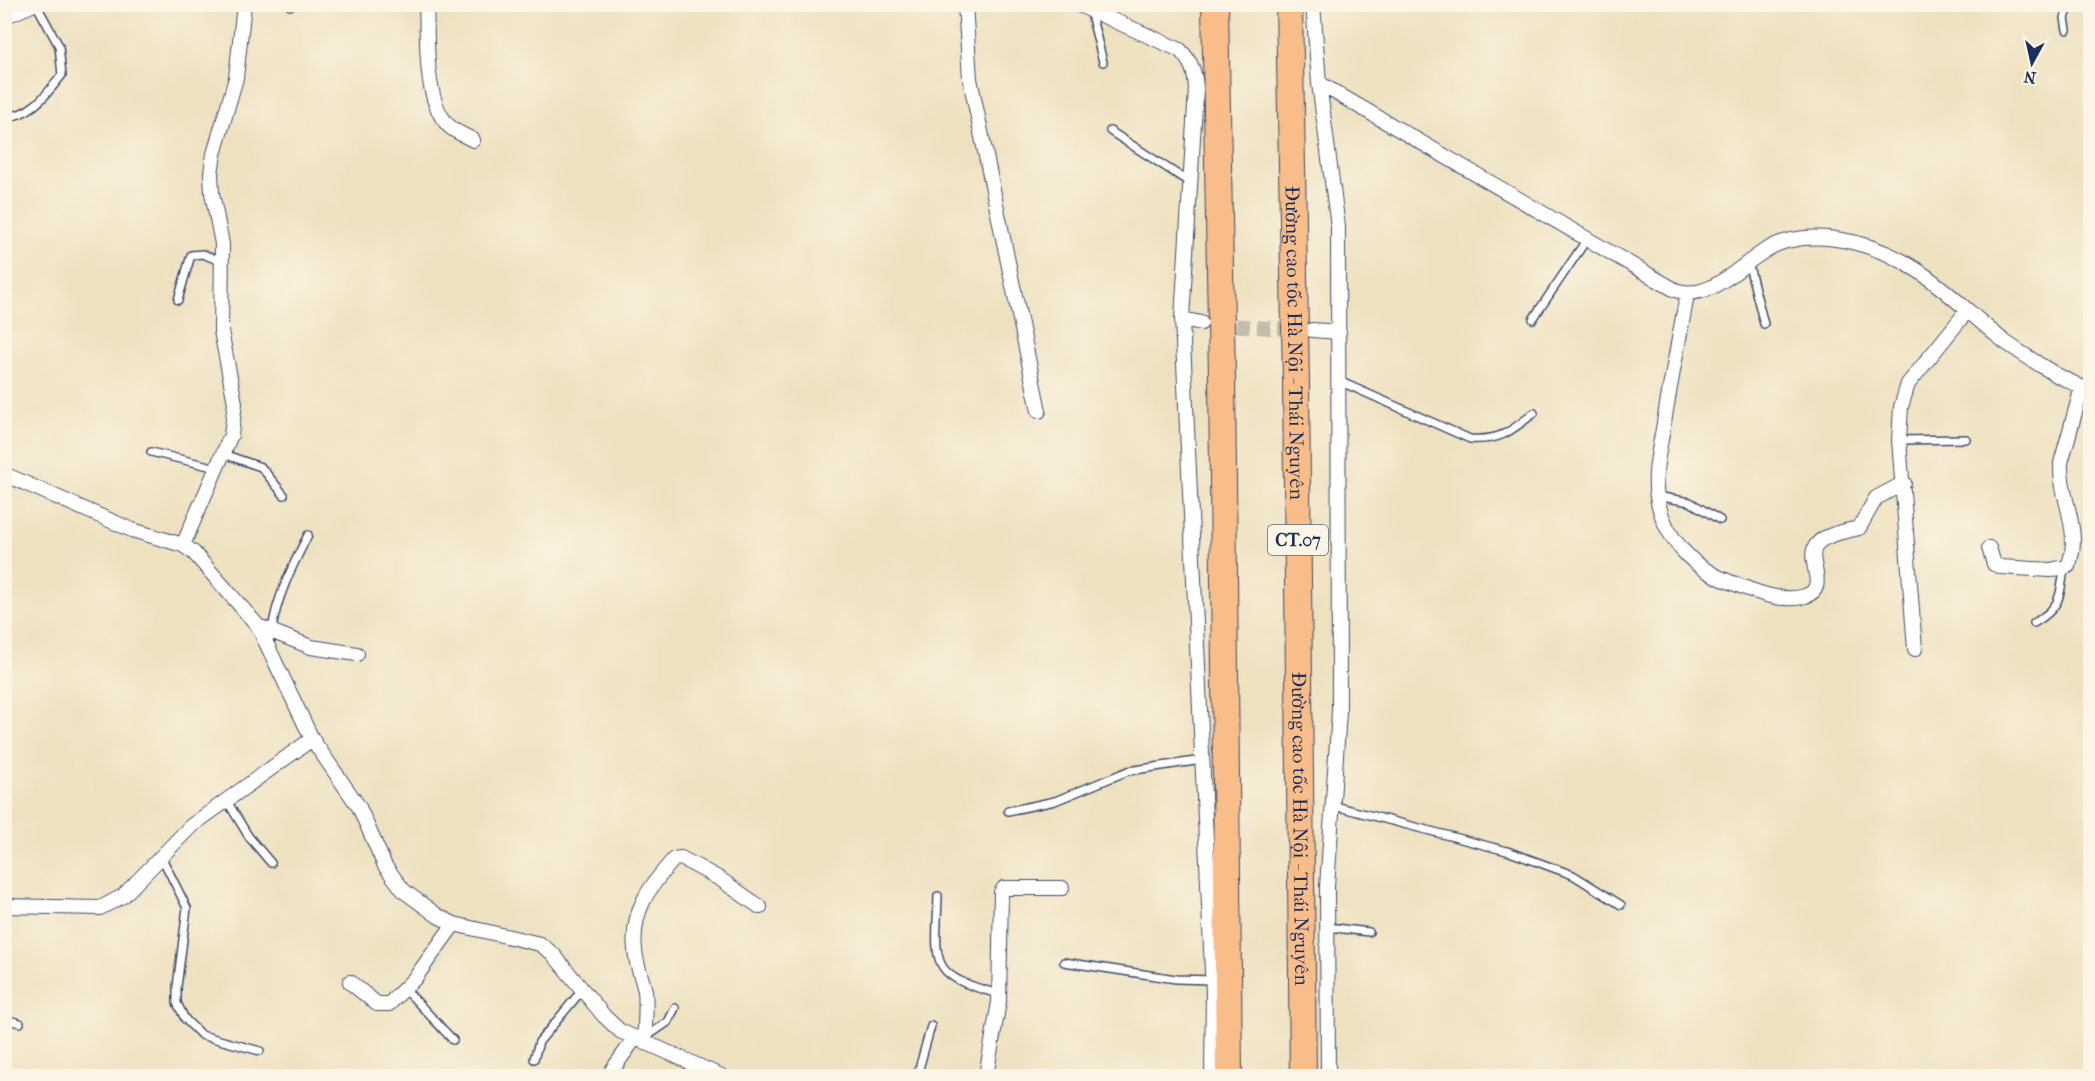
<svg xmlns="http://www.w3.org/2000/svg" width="2095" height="1081" viewBox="0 0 2095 1081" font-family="'IM FELL French Canon',serif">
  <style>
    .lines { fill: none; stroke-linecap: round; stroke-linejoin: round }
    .street-tunnel { stroke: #c4bdac; stroke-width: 14; stroke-dasharray: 14 7; stroke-linecap: butt }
    .lane-casing { stroke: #3b4a6d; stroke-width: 10 }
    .street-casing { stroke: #3b4a6d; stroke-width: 16 }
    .highway-casing { stroke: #3b4a6d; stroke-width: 28 }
    .lane { stroke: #fff; stroke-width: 7 }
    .street { stroke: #fff; stroke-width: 14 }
    .highway { stroke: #f8bd89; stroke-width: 26 }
    .labels { text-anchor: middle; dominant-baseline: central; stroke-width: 4.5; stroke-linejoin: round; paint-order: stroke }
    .shield { fill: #fcf5e5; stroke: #5e6a86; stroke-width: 1.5 }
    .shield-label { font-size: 18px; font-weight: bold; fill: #1b2f5e }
    .street-label { font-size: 20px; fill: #1b2f5e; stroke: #fcf5e5 }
  </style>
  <rect width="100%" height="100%" fill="#fcf5e5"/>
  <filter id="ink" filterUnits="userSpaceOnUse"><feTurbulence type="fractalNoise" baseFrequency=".0167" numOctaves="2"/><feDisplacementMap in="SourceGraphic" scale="12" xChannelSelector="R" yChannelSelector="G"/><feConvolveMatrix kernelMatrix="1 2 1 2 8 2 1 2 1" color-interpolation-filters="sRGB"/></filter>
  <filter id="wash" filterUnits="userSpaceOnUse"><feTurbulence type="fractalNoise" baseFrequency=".008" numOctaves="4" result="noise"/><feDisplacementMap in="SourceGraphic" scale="24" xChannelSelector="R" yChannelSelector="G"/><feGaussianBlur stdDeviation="1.35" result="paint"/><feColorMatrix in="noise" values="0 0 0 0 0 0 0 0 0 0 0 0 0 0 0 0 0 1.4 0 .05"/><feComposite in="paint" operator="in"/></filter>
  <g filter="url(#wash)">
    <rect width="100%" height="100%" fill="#eee1c0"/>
  </g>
  <g filter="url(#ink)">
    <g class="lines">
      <path class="street-tunnel" d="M 1215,324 L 1301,330"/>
      <defs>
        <path id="lane" d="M 290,4 L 290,6
          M 1090,10 L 1103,62
          M 2067,30 L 2065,18 L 2068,10 L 2082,4
          M 4,118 C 33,114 45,96 62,75 L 59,46 L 36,4
          M 1110,131 L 1189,182
          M 1748,262 L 1764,324
          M 178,300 L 191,255 L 203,254 L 222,262
          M 1533,319 L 1587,239
          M 1339,381 L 1470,439 C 1501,441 1511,431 1534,413
          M 1899,440 L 1966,439
          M 151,452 L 217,468
          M 223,454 L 261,467 L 284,495
          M 1656,496 L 1690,502 L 1720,520
          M 2034,623 C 2061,607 2060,597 2064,569
          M 272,631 C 276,598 293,565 308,535
          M 227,801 L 249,837 L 271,863
          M 1331,805 L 1507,851 L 1573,875 L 1621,905
          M 1008,811 L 1055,801 L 1128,771 L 1202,760
          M 162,858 L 187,908 L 177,987 L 177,1003 L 185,1019 L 201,1035 L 260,1051
          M 938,896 C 936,964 927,975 999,994
          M 1327,927 L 1369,932
          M 1064,962 L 1176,979 L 1212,980
          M 405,989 L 453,1040
          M 4,1019 L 20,1023
          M 646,1037 L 668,1022 L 675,1008
          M 534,1059 L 539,1042 L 583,989
          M 687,1076 L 691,1064
          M 917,1076 L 931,1026"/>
        <path id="street" d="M 426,4 C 428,39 423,101 449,126 C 455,132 466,136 473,140
          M 965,4 L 970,79 L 1039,411
          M 1077,4 L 1180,50 C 1192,63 1195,72 1196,89 L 1182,319 L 1213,992 L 1212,1076
          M 1313,4 L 1319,83 L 1338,227 L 1339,712 L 1327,887 L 1328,1076
          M 4,17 L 34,4
          M 1319,83 L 1675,290 C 1717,305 1748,250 1787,241 C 1828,230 1881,246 1917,270 C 1948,290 1975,319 2005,342 C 2021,353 2038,364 2055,374 C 2067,381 2080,384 2090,394
          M 1687,295 C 1679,340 1670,384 1663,429 C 1659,451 1653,475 1657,497 C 1664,538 1692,568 1730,582 C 1752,590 1781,604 1805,596 C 1831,588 1804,559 1817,544 C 1825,534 1847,531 1859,528 L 1876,498 L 1904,483
          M 1182,319 L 1201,323
          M 1312,330 L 1339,332
          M 4,474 L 132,530 L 183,545 L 194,553 L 258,626 L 312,739 L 359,807 L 385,866 L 404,891 L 438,916 L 454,924 L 540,944 L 553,954 L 604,1016 L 620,1031 L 721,1076
          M 183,545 L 231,435 L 235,403 L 221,331 L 222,244 L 212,193 L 211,173 L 214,154 L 236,78 L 244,4
          M 1989,548 L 1994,564 L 2001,567 L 2051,570 L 2068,566 C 2083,531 2059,497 2061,463 L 2082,387
          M 258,626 L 311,647 L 357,654
          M 1915,649 L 1899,440 L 1901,407 L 1908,384 L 1967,311
          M 4,906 L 100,908 L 123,896 L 191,826 L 312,739
          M 350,982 L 377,1004 L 389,1004 L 415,978 L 454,924
          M 645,1043 C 644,1026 647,1008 645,991 C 642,978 636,964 635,950 C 631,911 649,887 674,859 L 681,858 L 720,879 L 760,907
          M 608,1076 L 635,1038
          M 986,1076 L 999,1002 L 1001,892 L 1004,888 L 1062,888"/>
        <g id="highway">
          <path d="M 1215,4 L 1222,377 L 1229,1076"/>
          <path id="s1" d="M 1289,4 L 1296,383 L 1303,1076"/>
        </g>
      </defs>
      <use href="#lane" class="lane-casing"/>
      <use href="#street" class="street-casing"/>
      <use href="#highway" class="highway-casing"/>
      <use href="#lane" class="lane"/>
      <use href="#street" class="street"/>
      <use href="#highway" class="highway"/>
    </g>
  </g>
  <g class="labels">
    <rect class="shield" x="1268" y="525" width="60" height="30" rx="4.5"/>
    <g class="shield-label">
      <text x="1298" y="540">CT.07</text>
    </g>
    <g class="street-label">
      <text stroke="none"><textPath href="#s1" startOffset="339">Đường cao tốc Hà Nội - Thái Nguyên</textPath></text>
      <text stroke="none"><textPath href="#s1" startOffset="825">Đường cao tốc Hà Nội - Thái Nguyên</textPath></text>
    </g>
  </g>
  <rect width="2095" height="1081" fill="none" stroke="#fcf5e5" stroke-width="24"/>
  <g transform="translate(2032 63) rotate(188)" stroke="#fcf5e5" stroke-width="4.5" paint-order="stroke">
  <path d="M0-4.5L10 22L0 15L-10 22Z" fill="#1b2f5e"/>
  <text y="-9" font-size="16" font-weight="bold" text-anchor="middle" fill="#1b2f5e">N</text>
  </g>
</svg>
